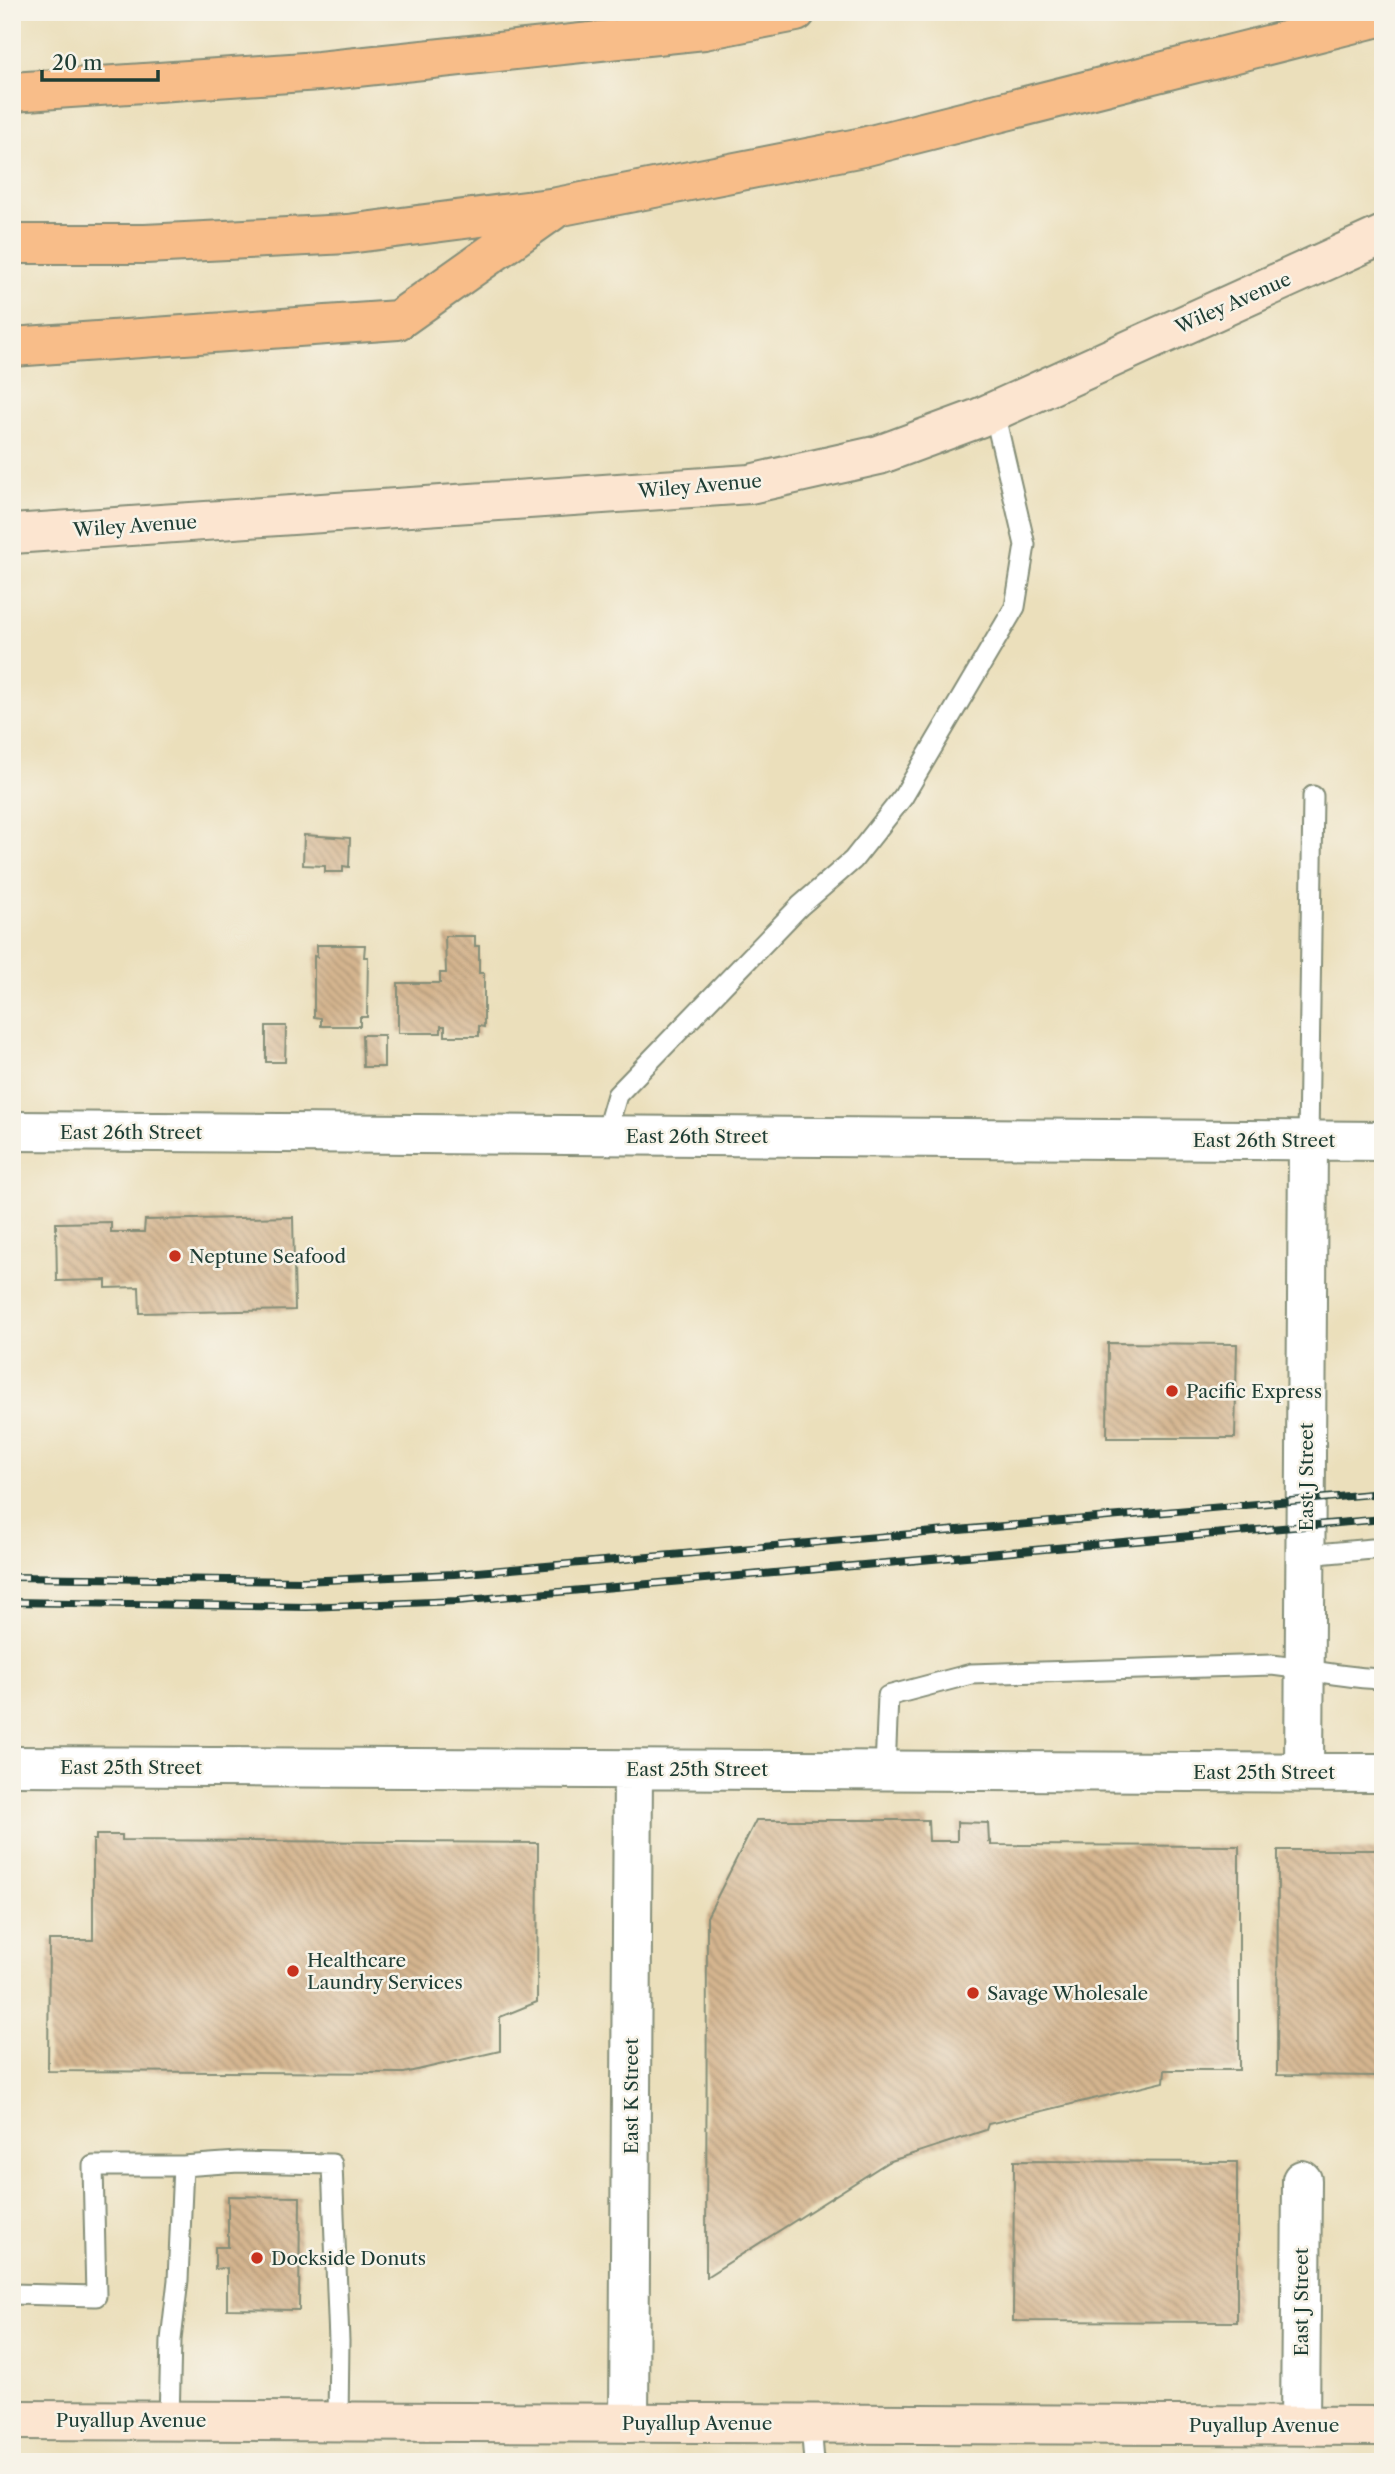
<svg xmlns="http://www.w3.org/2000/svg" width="1395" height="2474" viewBox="0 0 1395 2474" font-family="'Libre Caslon Text',serif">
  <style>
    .building { fill: url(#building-back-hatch) }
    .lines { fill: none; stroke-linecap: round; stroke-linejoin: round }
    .lane-casing { stroke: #858e78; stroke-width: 23 }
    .street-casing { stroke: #858e78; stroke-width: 42 }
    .secondary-casing { stroke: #858e78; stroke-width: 42 }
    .highway-casing { stroke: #858e78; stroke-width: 42 }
    .lane { stroke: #fff; stroke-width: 19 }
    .street { stroke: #fff; stroke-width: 38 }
    .secondary { stroke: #fce5d0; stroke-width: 38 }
    .highway { stroke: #f8bd89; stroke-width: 38 }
    .rail-casing { stroke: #1f3d34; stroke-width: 8 }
    .rail { stroke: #f7f3e8; stroke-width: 5; stroke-dasharray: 16; stroke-linecap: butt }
    .poi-dot { fill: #c8321e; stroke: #f7f3e8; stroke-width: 2.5 }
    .labels { text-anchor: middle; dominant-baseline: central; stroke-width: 5; stroke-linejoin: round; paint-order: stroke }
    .street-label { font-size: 19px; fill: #1f3d34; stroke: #f7f3e8 }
    .poi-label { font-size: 19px; fill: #1f3d34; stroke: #f7f3e8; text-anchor: start }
  </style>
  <defs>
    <pattern id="building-back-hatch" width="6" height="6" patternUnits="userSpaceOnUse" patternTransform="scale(1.75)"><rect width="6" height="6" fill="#d5b58f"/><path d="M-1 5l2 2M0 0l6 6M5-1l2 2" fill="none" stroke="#ac9476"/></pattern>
  </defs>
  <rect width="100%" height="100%" fill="#f7f3e8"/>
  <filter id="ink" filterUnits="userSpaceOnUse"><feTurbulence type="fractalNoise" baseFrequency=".0143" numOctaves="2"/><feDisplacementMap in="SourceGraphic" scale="14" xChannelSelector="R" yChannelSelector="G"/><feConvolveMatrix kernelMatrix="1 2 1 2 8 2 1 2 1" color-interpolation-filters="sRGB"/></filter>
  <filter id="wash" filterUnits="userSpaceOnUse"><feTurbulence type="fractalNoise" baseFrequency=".00686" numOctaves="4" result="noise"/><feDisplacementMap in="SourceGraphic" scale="28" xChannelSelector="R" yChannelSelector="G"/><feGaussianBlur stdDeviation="1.57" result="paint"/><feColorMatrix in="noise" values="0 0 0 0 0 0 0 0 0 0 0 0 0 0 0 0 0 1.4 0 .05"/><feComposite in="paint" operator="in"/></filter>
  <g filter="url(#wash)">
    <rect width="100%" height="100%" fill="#ebdfbb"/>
    <g id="blocks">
      <path class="building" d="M 304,835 L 350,838 L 349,867 L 343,866 L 343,872 L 325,872 L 325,866 L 303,865 Z
        M 445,936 L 475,936 L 475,946 L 479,946 L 479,973 L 484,973 L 484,1027 L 479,1026 L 479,1036 L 445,1036 L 445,1026 L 441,1026 L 441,1033 L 398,1033 L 398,983 L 440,983 L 440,973 L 446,973 Z
        M 317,945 L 365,945 L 364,957 L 368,957 L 367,1017 L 360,1017 L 360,1026 L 321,1026 L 321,1018 L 314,1017 L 314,956 L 317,957 Z
        M 266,1026 L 286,1026 L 285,1062 L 266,1062 Z
        M 362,1035 L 384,1035 L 384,1067 L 363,1067 Z
        M 293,1217 L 295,1310 L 140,1313 L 139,1287 L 106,1288 L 106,1280 L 57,1281 L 56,1223 L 111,1222 L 111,1232 L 144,1232 L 145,1220 Z
        M 1108,1343 L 1237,1344 L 1235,1438 L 1107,1438 Z
        M 756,1820 L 928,1820 L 929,1841 L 957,1841 L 957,1822 L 988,1823 L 989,1842 L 991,1841 L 991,1845 L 1239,1846 L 1239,2070 L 1165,2070 L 1164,2082 L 988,2124 L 986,2130 L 888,2162 L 706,2277 L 707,1917 Z
        M 96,1835 L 122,1835 L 122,1840 L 538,1843 L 537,2002 L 500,2017 L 500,2051 L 404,2073 L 48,2071 L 49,1940 L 93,1940 L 93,1840 L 96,1840 Z
        M 1278,1850 L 1383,1850 L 1383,2076 L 1277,2075 Z
        M 1014,2161 L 1237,2162 L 1237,2322 L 1013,2321 Z
        M 228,2196 L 300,2197 L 299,2310 L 227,2309 L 227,2268 L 215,2269 L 215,2247 L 228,2247 Z"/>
    </g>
  </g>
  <g filter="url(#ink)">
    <use href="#blocks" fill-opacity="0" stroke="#858e78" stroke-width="2"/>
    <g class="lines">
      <defs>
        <path id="lane" d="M 605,1136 L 617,1095 L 800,906 L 853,860 L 903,797 L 1015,607 L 1025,545 L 994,412
          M 1308,1141 L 1313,796
          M 1306,1555 L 1383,1548
          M 885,1770 L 888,1696 L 971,1674 L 1272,1665 C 1309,1669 1345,1678 1383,1679
          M 12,2294 L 96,2296 L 93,2166 L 183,2166 L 238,2162 L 332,2164 L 339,2341 L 338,2421
          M 169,2420 L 171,2340 L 178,2280 L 183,2166
          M 811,2424 L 814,2462"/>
        <path id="street" d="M 12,1131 L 1383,1141
          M 12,1766 L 1383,1773
          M 1304,1772 L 1308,1141
          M 629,2423 L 633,1769
          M 1300,2425 L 1302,2180"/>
        <path id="secondary" d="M 12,534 L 750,484 L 879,455 L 979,418 L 1383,235
          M 12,2420 L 1383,2426"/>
        <path id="highway" d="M 12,92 L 319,71 L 704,30 L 796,12
          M 12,244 L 145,244 L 348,234 L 557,207 L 863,147 L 1383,16
          M 12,347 L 398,320 L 552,211"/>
      </defs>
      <use href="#lane" class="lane-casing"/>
      <use href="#street" class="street-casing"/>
      <use href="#secondary" class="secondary-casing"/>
      <use href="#highway" class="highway-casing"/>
      <use href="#lane" class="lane"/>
      <use href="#street" class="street"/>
      <use href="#secondary" class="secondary"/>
      <use href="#highway" class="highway"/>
      <defs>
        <path id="rail" d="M 12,1577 L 304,1581 L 454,1574 L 1383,1493
          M 12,1602 L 307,1607 L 457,1601 L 1383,1519"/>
      </defs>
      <use href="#rail" class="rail-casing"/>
      <use href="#rail" class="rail"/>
    </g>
  </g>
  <g class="poi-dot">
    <circle cx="175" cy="1256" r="7"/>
    <circle cx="1172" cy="1391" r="7"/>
    <circle cx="293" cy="1971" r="7"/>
    <circle cx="973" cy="1993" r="7"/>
    <circle cx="257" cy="2258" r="7"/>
  </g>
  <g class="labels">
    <g class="street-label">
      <text transform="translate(1233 303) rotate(-24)">Wiley Avenue</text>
      <text transform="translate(700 486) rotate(-5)">Wiley Avenue</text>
      <text transform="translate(135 526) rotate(-4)">Wiley Avenue</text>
      <text x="131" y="1132">East 26th Street</text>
      <text x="697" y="1136">East 26th Street</text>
      <text x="1264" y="1140">East 26th Street</text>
      <text transform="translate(1306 1477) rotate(-90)">East J Street</text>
      <text x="131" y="1767">East 25th Street</text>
      <text x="697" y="1769">East 25th Street</text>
      <text x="1264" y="1772">East 25th Street</text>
      <text transform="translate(631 2096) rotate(-90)">East K Street</text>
      <text transform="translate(1301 2302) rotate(-90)">East J Street</text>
      <text x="131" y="2420">Puyallup Avenue</text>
      <text x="697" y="2423">Puyallup Avenue</text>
      <text x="1264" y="2425">Puyallup Avenue</text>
    </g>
    <g class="poi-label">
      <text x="189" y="1256">Neptune Seafood</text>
      <text x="1186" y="1391">Pacific Express</text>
      <text x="307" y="1960">Healthcare<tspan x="307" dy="22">Laundry Services</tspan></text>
      <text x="987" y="1993">Savage Wholesale</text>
      <text x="271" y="2258">Dockside Donuts</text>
    </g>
  </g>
  <rect width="1395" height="2474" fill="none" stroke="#f7f3e8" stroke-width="42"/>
  <path d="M42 70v10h116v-10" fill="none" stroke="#1f3d34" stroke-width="3.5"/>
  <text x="52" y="70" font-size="21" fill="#1f3d34" stroke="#f7f3e8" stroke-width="5" paint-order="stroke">20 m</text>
</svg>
